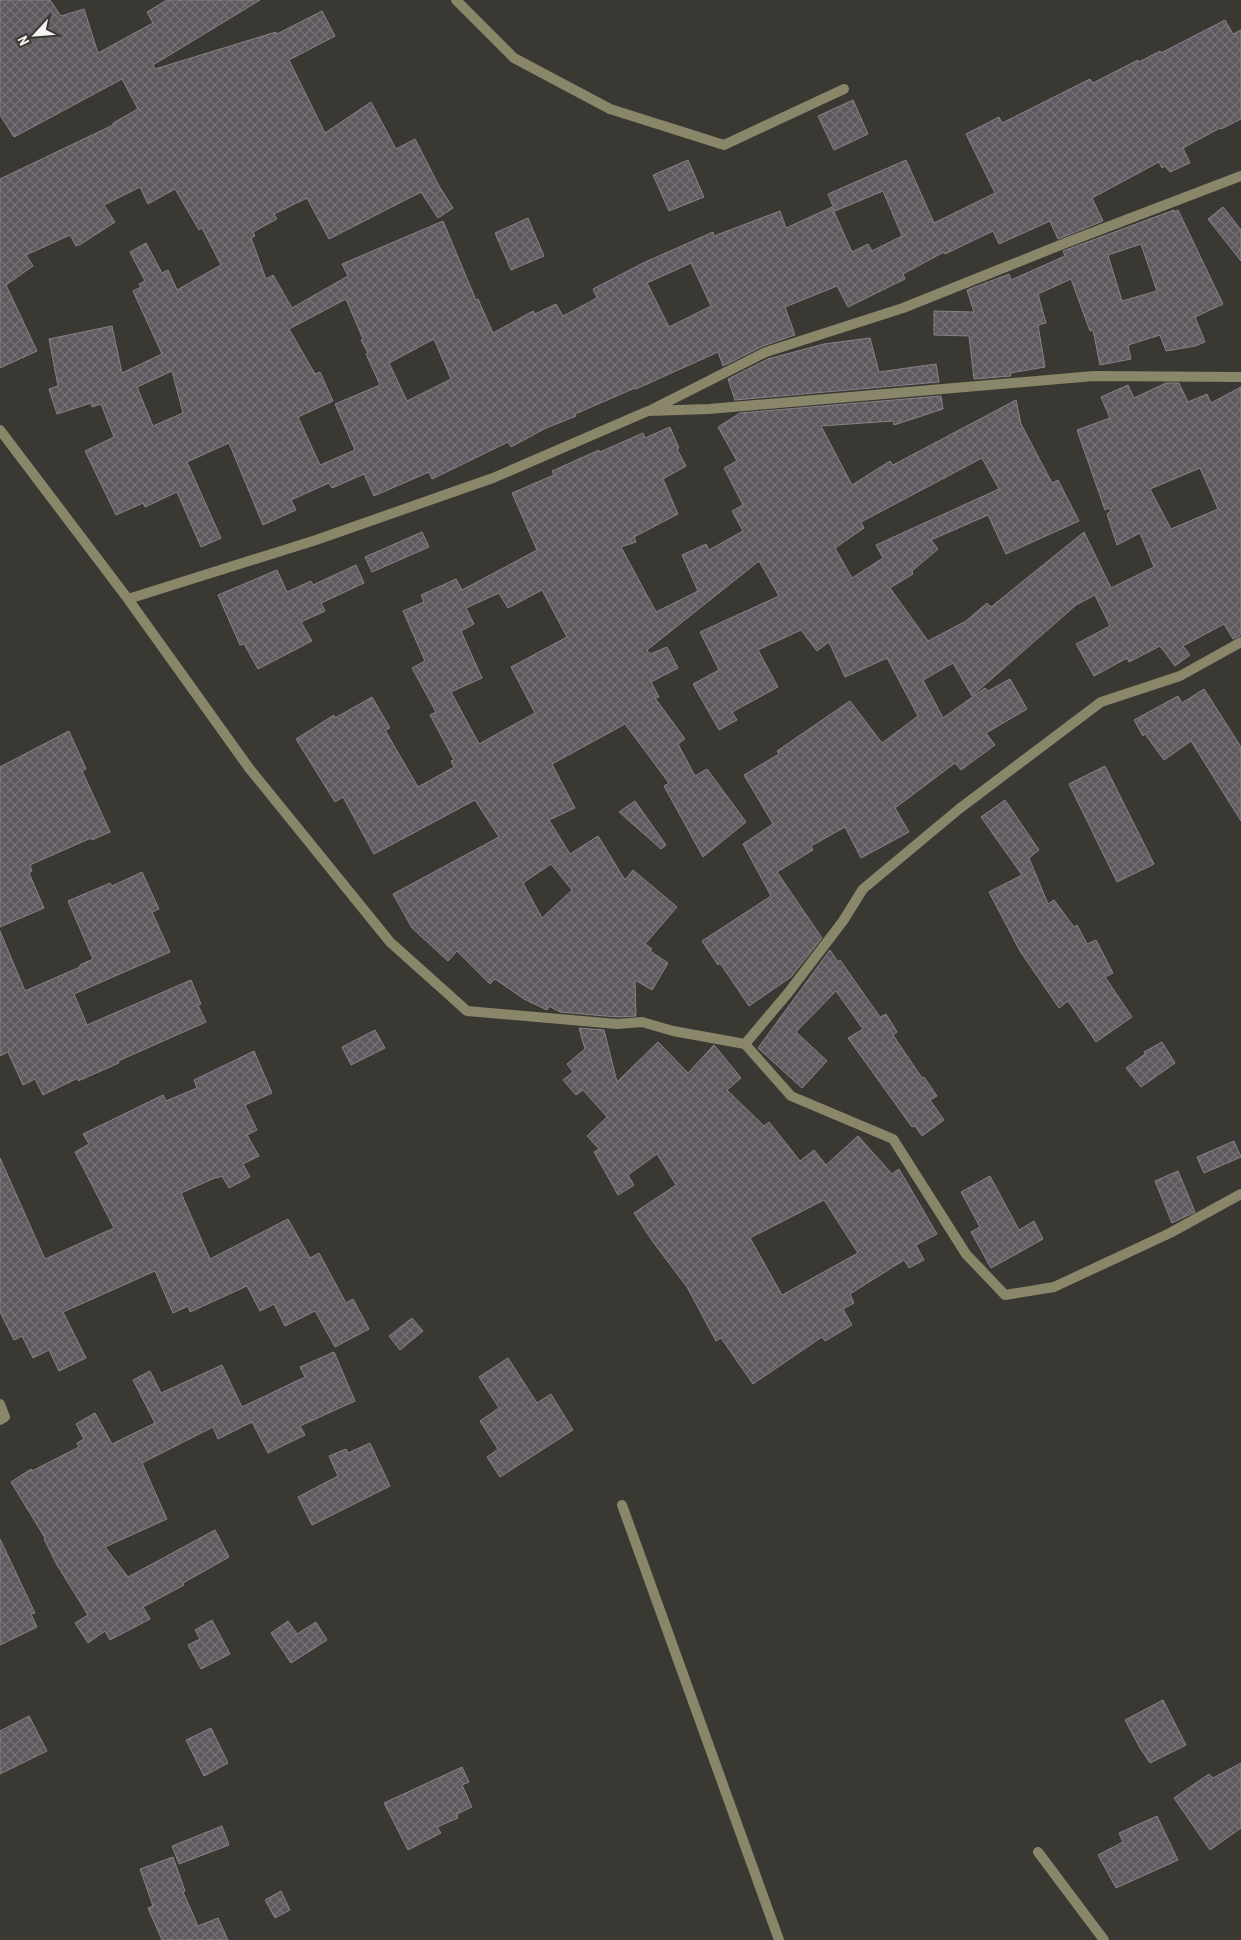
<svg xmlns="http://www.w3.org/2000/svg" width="1241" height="1940" viewBox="0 0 1241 1940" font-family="'Roboto Condensed',sans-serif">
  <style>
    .building { fill: url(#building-cross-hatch); stroke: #878287; fill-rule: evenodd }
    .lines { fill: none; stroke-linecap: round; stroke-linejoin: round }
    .minor { stroke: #8a866a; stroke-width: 10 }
  </style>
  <defs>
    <pattern id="building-cross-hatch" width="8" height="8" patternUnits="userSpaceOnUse" patternTransform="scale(1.25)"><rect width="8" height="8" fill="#5e595e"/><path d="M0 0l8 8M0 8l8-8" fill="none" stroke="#767175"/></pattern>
  </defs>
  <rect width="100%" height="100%" fill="#393832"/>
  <path class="building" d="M 0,0 L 50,0 L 61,16 L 84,9 L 98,53 L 153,23 L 147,12 L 167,0 L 260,0 L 153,65 L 155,69 L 276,32 L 277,34 L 322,11 L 335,36 L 289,60 L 325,133 L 371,102 L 396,149 L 415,139 L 439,186 L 453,208 L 438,218 L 421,192 L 329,239 L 307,198 L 274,214 L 277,219 L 253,232 L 255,236 L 251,238 L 266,279 L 273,275 L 292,308 L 348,276 L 342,264 L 443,221 L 476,300 L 478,299 L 493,333 L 533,311 L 535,314 L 556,304 L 563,316 L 597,298 L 593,289 L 643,263 L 713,232 L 714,236 L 780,211 L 786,228 L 832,207 L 852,252 L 868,244 L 872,251 L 902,236 L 883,191 L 835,211 L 828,194 L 906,160 L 934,223 L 995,193 L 966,134 L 999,117 L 1002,123 L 1090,79 L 1093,83 L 1138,60 L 1139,62 L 1160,51 L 1161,53 L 1225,20 L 1233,34 L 1241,30 L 1241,119 L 1221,129 L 1220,128 L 1183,148 L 1190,163 L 1170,172 L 1165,166 L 1162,168 L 1159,162 L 1092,198 L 1103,221 L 1058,239 L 1050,221 L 999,244 L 993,231 L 945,254 L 944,252 L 903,274 L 905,279 L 848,307 L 837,286 L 785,307 L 795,335 L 763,346 L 723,366 L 718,352 L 636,389 L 635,388 L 575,414 L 576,416 L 544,429 L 511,447 L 508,442 L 432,479 L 429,472 L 374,496 L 364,474 L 332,488 L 329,483 L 291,500 L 296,510 L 263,525 L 229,443 L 187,462 L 221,538 L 201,547 L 177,492 L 145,507 L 143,503 L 116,515 L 85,451 L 114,437 L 101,404 L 92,407 L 91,403 L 57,414 L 49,389 L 58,386 L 49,339 L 112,326 L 122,373 L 162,354 L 133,291 L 141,287 L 139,284 L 145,281 L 130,252 L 146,243 L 162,273 L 168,270 L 177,290 L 221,265 L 202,228 L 199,230 L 175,189 L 148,204 L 140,187 L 104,205 L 115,222 L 81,244 L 76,246 L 70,235 L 26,255 L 33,266 L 6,285 L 37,351 L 0,368 L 0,179 L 113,125 L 113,123 L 138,109 L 122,79 L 14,137 L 0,115 ZM 691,263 L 711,306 L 669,327 L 647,283 ZM 346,299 L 363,339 L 361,340 L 368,353 L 366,354 L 380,385 L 335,404 L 355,450 L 320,465 L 298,417 L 333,401 L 320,372 L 315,374 L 289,329 ZM 434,339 L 451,379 L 407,401 L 389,363 ZM 172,371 L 183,413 L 153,426 L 137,387 Z
    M 853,100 L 868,134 L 834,150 L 818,116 Z
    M 688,160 L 704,197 L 669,211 L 653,175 Z
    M 1223,207 L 1241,230 L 1241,261 L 1208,219 Z
    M 1174,210 L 1174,212 L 1178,210 L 1223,304 L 1195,317 L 1205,342 L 1195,346 L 1166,351 L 1160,335 L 1128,345 L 1131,359 L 1100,365 L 1093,330 L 1090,331 L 1071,279 L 1038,294 L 1046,323 L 1038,325 L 1045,367 L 1010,373 L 1011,376 L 974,379 L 969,336 L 934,335 L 934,311 L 974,312 L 967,290 L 1009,274 L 1011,280 L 1065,256 L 1063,251 ZM 1141,244 L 1157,291 L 1122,301 L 1108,255 Z
    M 528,218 L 544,256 L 511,270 L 495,233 Z
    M 870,338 L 879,372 L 936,364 L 939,382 L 735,400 L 728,379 L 768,359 L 824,344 Z
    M 1166,383 L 1179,383 L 1188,402 L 1207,394 L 1211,403 L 1241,387 L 1241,635 L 1233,639 L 1224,624 L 1183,646 L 1190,655 L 1175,666 L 1160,646 L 1129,662 L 1127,658 L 1094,676 L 1076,644 L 1110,626 L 1095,595 L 1076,605 L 972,696 L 953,663 L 923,680 L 943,718 L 985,688 L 988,691 L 1010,679 L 1027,709 L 986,733 L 995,745 L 961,770 L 955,763 L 895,808 L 909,832 L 861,858 L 845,827 L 811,846 L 813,850 L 777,872 L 822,938 L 791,977 L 749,1006 L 720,963 L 718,965 L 702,941 L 771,896 L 743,844 L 773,824 L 744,775 L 779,754 L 777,751 L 850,701 L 882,743 L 918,716 L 887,658 L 845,677 L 829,642 L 817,651 L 801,630 L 758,650 L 778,687 L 732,712 L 737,720 L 719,730 L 693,684 L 719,670 L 700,632 L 779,596 L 759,561 L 647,650 L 650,654 L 667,647 L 678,668 L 651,682 L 659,697 L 655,698 L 685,739 L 678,744 L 695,776 L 707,769 L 746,822 L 703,857 L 664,786 L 669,783 L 625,724 L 552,764 L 575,808 L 549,820 L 570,854 L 598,836 L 625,880 L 633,870 L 677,907 L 645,944 L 652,949 L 650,951 L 668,963 L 652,990 L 635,980 L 636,1016 L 617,1017 L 560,1012 L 549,1006 L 547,1010 L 524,999 L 495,979 L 490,984 L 457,951 L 448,961 L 412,928 L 393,894 L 499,837 L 475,800 L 374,854 L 343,797 L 335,802 L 296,739 L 334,715 L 335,718 L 372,697 L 390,728 L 385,730 L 418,787 L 454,767 L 451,761 L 454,760 L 430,715 L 436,712 L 412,668 L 425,661 L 403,611 L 424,602 L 421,595 L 456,579 L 462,590 L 537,550 L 512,493 L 554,475 L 552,471 L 599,450 L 600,452 L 643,433 L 645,438 L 670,427 L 679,448 L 677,449 L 686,466 L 663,479 L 678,514 L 634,537 L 636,542 L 621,547 L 656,612 L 698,591 L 682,555 L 706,544 L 709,550 L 743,531 L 732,511 L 743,505 L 724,468 L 737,461 L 718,427 L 740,413 L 941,396 L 943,409 L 894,425 L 893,421 L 821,426 L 852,485 L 890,461 L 893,465 L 1016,400 L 1021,424 L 1052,483 L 1058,480 L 1079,521 L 1006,554 L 988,515 L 931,540 L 938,549 L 912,571 L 913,574 L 890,588 L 928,641 L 966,621 L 987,603 L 991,607 L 1084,532 L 1111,588 L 1154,567 L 1140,533 L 1117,545 L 1107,514 L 1111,511 L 1109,508 L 1105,510 L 1077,430 L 1110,418 L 1101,397 L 1128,385 L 1134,398 ZM 982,458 L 999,489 L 876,545 L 883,558 L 852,578 L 835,548 L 864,528 L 861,522 ZM 1200,468 L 1218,509 L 1171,529 L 1150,489 ZM 542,590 L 567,637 L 511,667 L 535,713 L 479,744 L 451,692 L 482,678 L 461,631 L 474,624 L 466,608 L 499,593 L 508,608 ZM 551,864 L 572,890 L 542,918 L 523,883 Z
    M 422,532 L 429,547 L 372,572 L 365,557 Z
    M 356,565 L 364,583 L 321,603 L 325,611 L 301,622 L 312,641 L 258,669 L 244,644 L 240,645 L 218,595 L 277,570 L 287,592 L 311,581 L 313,585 Z
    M 1204,689 L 1241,747 L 1241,821 L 1191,741 L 1164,760 L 1145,734 L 1143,736 L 1134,720 L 1178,696 L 1182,703 Z
    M 69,731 L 86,769 L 82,771 L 110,832 L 92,840 L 91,838 L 30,865 L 32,871 L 29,873 L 44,908 L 0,927 L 0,767 Z
    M 1105,766 L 1154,864 L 1117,882 L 1069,784 Z
    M 1005,800 L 1039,850 L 1029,858 L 1048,904 L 1054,900 L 1074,927 L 1077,925 L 1087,944 L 1096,940 L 1113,973 L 1105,977 L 1132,1017 L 1096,1042 L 1068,1001 L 1059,1008 L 1020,951 L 989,892 L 1022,875 L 981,817 Z
    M 635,801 L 666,845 L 661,849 L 619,812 Z
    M 142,872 L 159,909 L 152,912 L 170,952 L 74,994 L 87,1025 L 191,980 L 201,1004 L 198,1005 L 206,1022 L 118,1061 L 119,1063 L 78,1081 L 78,1078 L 43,1095 L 35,1079 L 23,1085 L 8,1052 L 0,1056 L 0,931 L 25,991 L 80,967 L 80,965 L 93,959 L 68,901 L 110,883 L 112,886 Z
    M 830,950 L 838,962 L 840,960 L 880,1017 L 886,1014 L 897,1032 L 893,1035 L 922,1078 L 924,1077 L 937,1096 L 930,1100 L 944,1120 L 922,1136 L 915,1126 L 912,1127 L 848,1038 L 863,1029 L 836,991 L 796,1032 L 827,1061 L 802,1088 L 758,1048 Z
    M 579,1028 L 604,1030 L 617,1082 L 658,1042 L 688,1073 L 714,1045 L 715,1046 L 741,1078 L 727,1090 L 764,1126 L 769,1122 L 800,1161 L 814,1150 L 826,1165 L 858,1136 L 892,1174 L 899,1169 L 937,1234 L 916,1245 L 924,1260 L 909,1268 L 904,1260 L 850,1294 L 854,1303 L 843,1309 L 852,1325 L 825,1341 L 822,1337 L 753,1384 L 721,1338 L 716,1341 L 687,1287 L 653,1242 L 634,1213 L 676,1185 L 657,1154 L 628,1175 L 634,1185 L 618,1195 L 594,1152 L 599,1149 L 587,1136 L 607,1117 L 583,1090 L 576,1095 L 563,1080 L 573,1072 L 567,1064 L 585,1049 ZM 824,1200 L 858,1253 L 782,1295 L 750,1238 Z
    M 375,1030 L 385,1048 L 351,1065 L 342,1047 Z
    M 1162,1042 L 1175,1063 L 1141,1087 L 1126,1068 L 1145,1054 L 1144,1052 Z
    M 254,1051 L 272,1093 L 245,1105 L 257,1130 L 247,1135 L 259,1156 L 243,1164 L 250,1177 L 229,1188 L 222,1176 L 217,1178 L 217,1177 L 181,1193 L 210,1259 L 288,1219 L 310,1258 L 319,1253 L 346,1303 L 353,1299 L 369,1329 L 335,1347 L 315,1311 L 285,1326 L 274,1304 L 260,1311 L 247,1286 L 190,1312 L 188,1306 L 173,1313 L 155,1271 L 63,1312 L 86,1358 L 59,1371 L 49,1350 L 33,1358 L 22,1336 L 14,1340 L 0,1312 L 0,1158 L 45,1259 L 114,1228 L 75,1152 L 89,1144 L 83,1134 L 163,1095 L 166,1101 L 197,1088 L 194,1080 Z
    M 1234,1141 L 1241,1157 L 1204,1173 L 1197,1157 Z
    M 1178,1171 L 1195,1212 L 1172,1223 L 1155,1181 Z
    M 990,1176 L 1019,1230 L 1034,1221 L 1043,1239 L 991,1268 L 971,1232 L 980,1227 L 961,1192 Z
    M 412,1318 L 423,1331 L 400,1350 L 389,1336 Z
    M 334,1352 L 355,1401 L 300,1426 L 305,1435 L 268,1453 L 252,1422 L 218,1439 L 213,1427 L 142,1463 L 167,1519 L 105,1547 L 128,1577 L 215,1530 L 229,1557 L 183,1583 L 184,1585 L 143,1607 L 150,1619 L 110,1640 L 105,1631 L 88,1643 L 75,1623 L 88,1615 L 57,1565 L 44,1539 L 45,1538 L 11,1482 L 31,1469 L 32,1471 L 79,1447 L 77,1443 L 84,1439 L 76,1424 L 95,1413 L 112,1444 L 155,1423 L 133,1380 L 150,1371 L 161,1393 L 222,1365 L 242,1407 L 305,1377 L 300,1367 Z
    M 508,1358 L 537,1403 L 551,1394 L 573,1430 L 500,1477 L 487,1457 L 498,1449 L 480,1421 L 499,1408 L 479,1377 Z
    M 370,1443 L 390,1486 L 312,1525 L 298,1497 L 338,1476 L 329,1456 L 346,1449 L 348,1453 Z
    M 0,1539 L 35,1613 L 31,1614 L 37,1627 L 0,1645 Z
    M 212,1620 L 230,1654 L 201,1669 L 188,1645 L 200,1639 L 195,1630 Z
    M 288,1621 L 297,1634 L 316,1622 L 327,1640 L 291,1663 L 271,1633 Z
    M 1163,1700 L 1186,1745 L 1150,1763 L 1140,1748 L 1125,1720 Z
    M 29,1716 L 47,1751 L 0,1774 L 0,1731 Z
    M 211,1728 L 228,1763 L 204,1776 L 186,1740 Z
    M 1241,1763 L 1241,1828 L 1210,1850 L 1174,1798 L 1209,1774 L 1213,1778 Z
    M 462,1767 L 469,1782 L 462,1785 L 472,1807 L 457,1814 L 458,1818 L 437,1827 L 441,1833 L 408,1850 L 384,1803 Z
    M 1157,1816 L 1178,1860 L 1116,1888 L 1098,1855 L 1123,1842 L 1119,1833 Z
    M 222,1826 L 229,1845 L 179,1864 L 172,1846 Z
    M 173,1857 L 185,1891 L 183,1892 L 198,1926 L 218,1918 L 228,1940 L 162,1940 L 148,1908 L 153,1906 L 140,1869 Z
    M 281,1891 L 290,1910 L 275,1918 L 265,1900 Z"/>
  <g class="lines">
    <path class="minor" d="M 456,0 L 514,58 L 610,109 L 724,145 L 844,89
      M 651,410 L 766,352 L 903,308 L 1068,242 L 1241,176
      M 0,430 L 128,599 L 249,768 L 390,942 L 467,1011 L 617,1024 L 642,1022 L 673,1031 L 745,1044 L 788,993 L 843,921 L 863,889 L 959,809 L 1101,702 L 1180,676 L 1241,642
      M 128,599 L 316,540 L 493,478 L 648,411 L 709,409 L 1094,376 L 1241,377
      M 745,1044 L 791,1096 L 893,1139 L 966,1254 L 1005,1295 L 1054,1287 L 1170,1233 L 1241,1194
      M 0,1404 L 5,1417 L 0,1420
      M 622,1505 L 779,1940
      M 1038,1852 L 1104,1940"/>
  </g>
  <g transform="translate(35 35) rotate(244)" stroke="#393832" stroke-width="4" paint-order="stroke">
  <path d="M0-4L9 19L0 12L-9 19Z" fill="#f4f3f0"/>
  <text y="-8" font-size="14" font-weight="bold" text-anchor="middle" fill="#f4f3f0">N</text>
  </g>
</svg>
